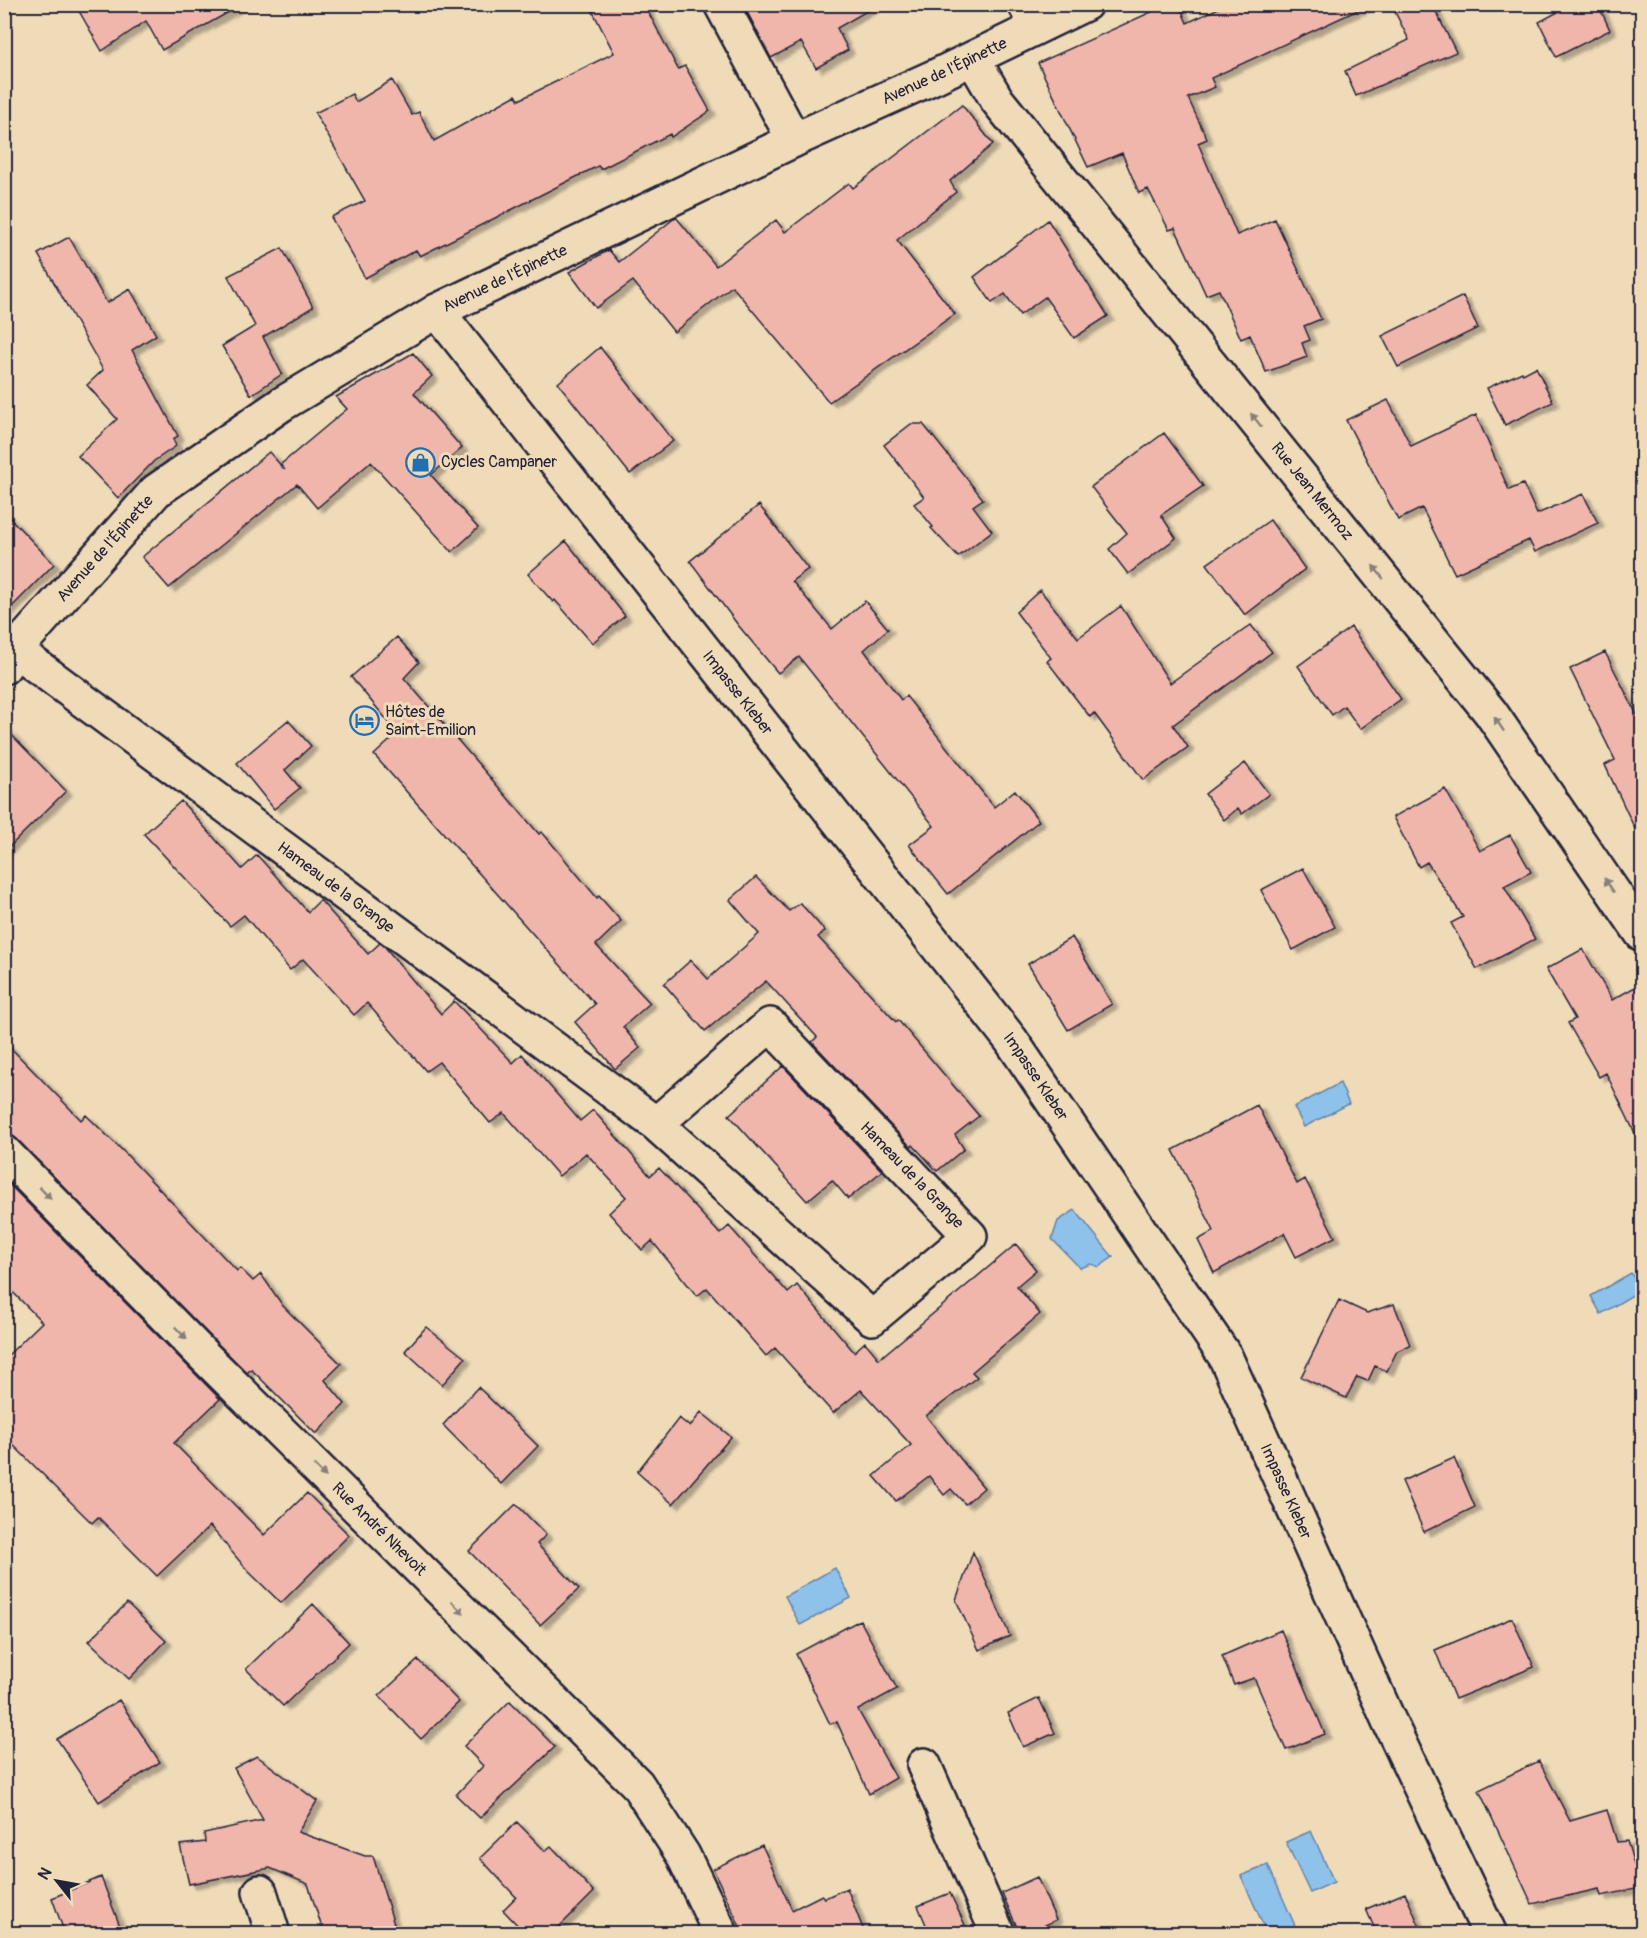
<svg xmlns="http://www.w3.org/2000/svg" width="1647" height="1938" viewBox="0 0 1647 1938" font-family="Pangolin,sans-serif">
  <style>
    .water { fill: #8ec2eb; stroke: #6382a5; stroke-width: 1.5 }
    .building { fill: #f0b6ab; stroke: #22223b; stroke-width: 1.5; filter: url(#shadow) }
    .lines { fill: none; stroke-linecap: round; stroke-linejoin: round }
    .lane-casing { stroke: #22223b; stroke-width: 24 }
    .street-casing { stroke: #22223b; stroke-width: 38 }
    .secondary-casing { stroke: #22223b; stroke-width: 38 }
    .lane { stroke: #f0dbb9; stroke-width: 20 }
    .street { stroke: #f0dbb9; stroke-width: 33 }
    .secondary { stroke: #f0dbb9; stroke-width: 33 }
    .oneway { fill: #897e7a }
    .labels { text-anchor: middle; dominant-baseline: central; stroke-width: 6; stroke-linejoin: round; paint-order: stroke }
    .street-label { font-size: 16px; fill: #22223b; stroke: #f0dbb9 }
    .poi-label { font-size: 16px; fill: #22223b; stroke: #f0dbb9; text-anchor: start }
  </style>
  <defs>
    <filter id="shadow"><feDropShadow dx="6" dy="4" stdDeviation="1.5" flood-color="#0004"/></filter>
  </defs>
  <rect width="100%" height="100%" fill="#f0dbb9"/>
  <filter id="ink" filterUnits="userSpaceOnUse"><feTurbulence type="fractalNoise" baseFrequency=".0167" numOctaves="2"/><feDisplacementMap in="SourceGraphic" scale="12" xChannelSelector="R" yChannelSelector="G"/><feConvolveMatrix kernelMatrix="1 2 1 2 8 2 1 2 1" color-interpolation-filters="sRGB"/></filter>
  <g filter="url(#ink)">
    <path class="water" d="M 1340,1083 L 1349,1104 L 1304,1127 L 1294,1107 Z
      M 1075,1210 L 1113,1257 L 1099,1267 L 1091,1264 L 1080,1268 L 1052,1239 L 1058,1221 Z
      M 1631,1273 L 1641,1290 L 1601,1314 L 1591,1296 Z
      M 835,1568 L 851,1598 L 800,1625 L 785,1596 Z
      M 1311,1831 L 1334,1882 L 1310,1893 L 1286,1842 Z
      M 1268,1865 L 1297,1930 L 1288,1933 L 1267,1933 L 1241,1876 Z"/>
    <path class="building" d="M 75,4 L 243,4 L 162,50 L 146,21 L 102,51 Z
      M 589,4 L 644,4 L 678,69 L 685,66 L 710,111 L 671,137 L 670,134 L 601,169 L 598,166 L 420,256 L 416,250 L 365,278 L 331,217 L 365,201 L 315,113 L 352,94 L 356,102 L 392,80 L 412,115 L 419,112 L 434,141 L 516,95 L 519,100 L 614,53 Z
      M 743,4 L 879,4 L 837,28 L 848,50 L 816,68 L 801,42 L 771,58 Z
      M 1169,4 L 1179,4 L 1187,23 L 1227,4 L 1371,4 L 1211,78 L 1215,87 L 1188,98 L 1207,139 L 1198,143 L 1237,235 L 1275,219 L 1321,319 L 1304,326 L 1310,340 L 1302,343 L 1307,357 L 1266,372 L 1250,335 L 1241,339 L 1219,290 L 1206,295 L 1175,228 L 1169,230 L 1148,189 L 1139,193 L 1122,153 L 1088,167 L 1038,63 Z
      M 1391,4 L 1432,4 L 1456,52 L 1356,96 L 1345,71 L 1409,40 Z
      M 1573,4 L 1598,4 L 1610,30 L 1556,57 L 1539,22 Z
      M 962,105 L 993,144 L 950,181 L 956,192 L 897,240 L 955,314 L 829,402 L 732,286 L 674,332 L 633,281 L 596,308 L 569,272 L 609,250 L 619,262 L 676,217 L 716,266 L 776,220 L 785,232 L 849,183 L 853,188 Z
      M 1048,220 L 1108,316 L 1074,338 L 1045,297 L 1020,315 L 1005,294 L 992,303 L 974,277 Z
      M 69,237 L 107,303 L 130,289 L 156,335 L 132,350 L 178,436 L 173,439 L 176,446 L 154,461 L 118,498 L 78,456 L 117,419 L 87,385 L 103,370 L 38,254 Z
      M 282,248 L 313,307 L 263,337 L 282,374 L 251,395 L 222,346 L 255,326 L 228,276 Z
      M 1463,296 L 1478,328 L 1398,367 L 1382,336 Z
      M 600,347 L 673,441 L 630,474 L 558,383 Z
      M 413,353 L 432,376 L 414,393 L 462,448 L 431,475 L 478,528 L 452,552 L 371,462 L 317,508 L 297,484 L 169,588 L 142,557 L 269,452 L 285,470 L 280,465 L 347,409 L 336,397 Z
      M 1536,367 L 1553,402 L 1505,425 L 1487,388 L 1522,372 L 1523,374 Z
      M 1388,400 L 1411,446 L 1476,415 L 1509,490 L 1523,484 L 1537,514 L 1583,494 L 1598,523 L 1535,552 L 1529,540 L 1455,574 L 1422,508 L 1398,520 L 1346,420 Z
      M 911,424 L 923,424 L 983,499 L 973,506 L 992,531 L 958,557 L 931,528 L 933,527 L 914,504 L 924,497 L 884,445 Z
      M 1164,433 L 1203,486 L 1161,515 L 1176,538 L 1128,574 L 1109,549 L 1127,533 L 1091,487 Z
      M 759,505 L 808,569 L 792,581 L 832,629 L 865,601 L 888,629 L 864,650 L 901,700 L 906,696 L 994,807 L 1015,790 L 1039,821 L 948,894 L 909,845 L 934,826 L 799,657 L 778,673 L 738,625 L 690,561 Z
      M 4,512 L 54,564 L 4,615 Z
      M 1270,520 L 1305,569 L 1245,615 L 1207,564 Z
      M 566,541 L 625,616 L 592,643 L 555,600 L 553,602 L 528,574 Z
      M 1040,590 L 1078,638 L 1121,606 L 1170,683 L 1251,625 L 1272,652 L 1173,725 L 1188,747 L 1143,780 L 1094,713 L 1090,717 L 1047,661 L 1051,658 L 1016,612 Z
      M 1351,627 L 1401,699 L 1360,729 L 1344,706 L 1332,715 L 1298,666 Z
      M 397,637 L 419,662 L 404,678 L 539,834 L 542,832 L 597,898 L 599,896 L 621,921 L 596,945 L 650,1003 L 623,1027 L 640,1048 L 615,1069 L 575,1022 L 595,1004 L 374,755 L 398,733 L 351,677 Z
      M 1605,652 L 1642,725 L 1642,844 L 1605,765 L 1615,760 L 1570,669 Z
      M 288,720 L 311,746 L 285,770 L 300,788 L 274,809 L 237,763 Z
      M 4,727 L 66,791 L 4,852 Z
      M 1245,763 L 1269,794 L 1242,814 L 1238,808 L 1224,820 L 1205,794 Z
      M 1445,789 L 1480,851 L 1510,835 L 1531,872 L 1504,886 L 1535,939 L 1477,969 L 1451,923 L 1463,917 L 1427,862 L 1419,867 L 1393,817 Z
      M 181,801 L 242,869 L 257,855 L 308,912 L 320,900 L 368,954 L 380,943 L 385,947 L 441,1014 L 454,1001 L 513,1063 L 522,1054 L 580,1121 L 593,1110 L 650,1176 L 659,1168 L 720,1234 L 729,1226 L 788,1293 L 797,1285 L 854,1352 L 865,1342 L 879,1359 L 1016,1244 L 1036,1270 L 1017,1286 L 1040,1314 L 972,1372 L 977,1377 L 926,1416 L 984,1488 L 965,1504 L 951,1489 L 944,1495 L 929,1476 L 896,1501 L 874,1476 L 911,1445 L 861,1390 L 833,1413 L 775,1348 L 766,1356 L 707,1288 L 697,1296 L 652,1241 L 642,1250 L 609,1213 L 626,1197 L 586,1153 L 559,1176 L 504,1113 L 490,1123 L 439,1062 L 426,1071 L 367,1003 L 354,1015 L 303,959 L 290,970 L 244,915 L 230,926 L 144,834 Z
      M 1303,868 L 1335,927 L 1293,950 L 1261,890 Z
      M 756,877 L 789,911 L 800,903 L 825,931 L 818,937 L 896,1022 L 898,1020 L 979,1116 L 955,1135 L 964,1149 L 937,1171 L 913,1145 L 911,1147 L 812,1042 L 817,1037 L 766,981 L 705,1031 L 664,984 L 691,960 L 708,979 L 759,934 L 730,900 Z
      M 1072,937 L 1112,1004 L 1068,1030 L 1028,964 Z
      M 1583,949 L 1612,1000 L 1642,983 L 1642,1148 L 1606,1073 L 1599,1077 L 1568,1023 L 1575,1019 L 1546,969 Z
      M 4,1041 L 81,1120 L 86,1115 L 125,1153 L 237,1271 L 240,1268 L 253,1281 L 261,1274 L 283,1306 L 341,1364 L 325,1380 L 345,1404 L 316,1434 L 251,1369 L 247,1373 L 217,1343 L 17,1139 L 10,1134 L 4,1134 Z
      M 783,1066 L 882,1171 L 848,1199 L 832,1180 L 807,1201 L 729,1115 Z
      M 1257,1105 L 1297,1184 L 1305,1179 L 1335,1237 L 1296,1257 L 1284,1233 L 1214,1273 L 1198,1240 L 1214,1231 L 1173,1150 Z
      M 4,1179 L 220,1399 L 174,1443 L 264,1535 L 307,1493 L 349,1535 L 281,1603 L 248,1571 L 210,1526 L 157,1576 L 98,1517 L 92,1523 L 4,1436 L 4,1359 L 42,1322 L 4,1283 Z
      M 1339,1300 L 1367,1313 L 1394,1304 L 1410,1345 L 1397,1351 L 1387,1371 L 1375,1366 L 1368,1381 L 1357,1377 L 1346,1398 L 1301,1377 Z
      M 426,1327 L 465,1358 L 442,1385 L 405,1351 Z
      M 478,1387 L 538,1446 L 501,1484 L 443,1425 Z
      M 701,1412 L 731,1437 L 673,1504 L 637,1472 L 679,1418 L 690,1427 Z
      M 1454,1458 L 1475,1507 L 1424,1532 L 1402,1481 Z
      M 516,1504 L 546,1535 L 537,1544 L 579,1589 L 540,1625 L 469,1551 Z
      M 973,1552 L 1010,1636 L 979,1650 L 956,1600 Z
      M 127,1603 L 166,1641 L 129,1679 L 89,1641 Z
      M 313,1604 L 349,1643 L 283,1706 L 246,1669 Z
      M 1512,1618 L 1534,1667 L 1455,1699 L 1435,1650 Z
      M 860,1620 L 897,1689 L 858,1710 L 896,1778 L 869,1794 L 837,1722 L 830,1724 L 796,1654 Z
      M 1281,1630 L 1325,1734 L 1286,1750 L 1254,1678 L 1234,1685 L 1222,1656 Z
      M 418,1660 L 459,1702 L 421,1739 L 379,1696 Z
      M 1039,1698 L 1055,1733 L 1023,1747 L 1008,1713 Z
      M 119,1700 L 160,1762 L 99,1802 L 57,1739 Z
      M 510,1701 L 555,1747 L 480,1818 L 456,1795 L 483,1766 L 464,1746 Z
      M 257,1756 L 317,1801 L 298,1832 L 365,1856 L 373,1856 L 397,1934 L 324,1934 L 308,1884 L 270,1868 L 189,1884 L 180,1845 L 205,1842 L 204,1833 L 263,1820 L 234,1768 Z
      M 1539,1761 L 1570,1821 L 1607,1810 L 1617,1842 L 1627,1841 L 1641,1888 L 1601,1896 L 1599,1889 L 1532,1904 L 1479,1790 Z
      M 517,1822 L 545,1851 L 551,1846 L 594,1892 L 552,1934 L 526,1934 L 503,1910 L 516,1897 L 480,1858 Z
      M 762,1845 L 792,1910 L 822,1895 L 825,1898 L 847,1888 L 865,1934 L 742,1934 L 743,1933 L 713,1869 Z
      M 101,1877 L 123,1934 L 65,1934 L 52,1898 Z
      M 1037,1877 L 1056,1920 L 1026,1934 L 1020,1934 L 1002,1893 Z
      M 950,1893 L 965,1925 L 947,1934 L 930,1934 L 918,1906 Z
      M 1405,1893 L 1423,1934 L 1377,1934 L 1366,1909 Z"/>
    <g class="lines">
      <defs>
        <path id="lane" d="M 1017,4 L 1032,31"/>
        <g id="street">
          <path d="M 721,4 L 794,140"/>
          <path id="s1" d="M 973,59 L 997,100 L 1491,713 L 1642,934"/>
          <path id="s2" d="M 437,311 L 1011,1040 L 1225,1356 L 1389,1721 L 1490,1934"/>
          <path id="s3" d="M 15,650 L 656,1124 L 872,1318 L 970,1236 L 770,1025 L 656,1124"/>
          <path id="s4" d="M 4,1152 L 204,1356 L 637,1784 L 683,1855 L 721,1934"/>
          <path d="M 924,1765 L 998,1934"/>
          <path d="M 260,1892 L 273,1934"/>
        </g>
        <g id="secondary">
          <path id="s5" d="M 4,667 L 15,650 L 156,491 L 282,404 L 437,311 L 794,140 L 936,76 L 1085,4"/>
        </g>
      </defs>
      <use href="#lane" class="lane-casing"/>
      <use href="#street" class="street-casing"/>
      <use href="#secondary" class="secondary-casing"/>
      <use href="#lane" class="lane"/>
      <use href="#street" class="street"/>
      <use href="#secondary" class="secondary"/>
    </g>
    <defs><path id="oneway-solid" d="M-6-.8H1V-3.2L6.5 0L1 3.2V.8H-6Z" transform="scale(1.5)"/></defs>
    <g class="oneway">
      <use href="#oneway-solid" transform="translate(1256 420) rotate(-129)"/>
      <use href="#oneway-solid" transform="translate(1378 572) rotate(-129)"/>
      <use href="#oneway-solid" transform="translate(1499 724) rotate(-124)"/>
      <use href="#oneway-solid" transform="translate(1609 885) rotate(-124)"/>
      <use href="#oneway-solid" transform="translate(45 1193) rotate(46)"/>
      <use href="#oneway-solid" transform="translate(181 1333) rotate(46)"/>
      <use href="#oneway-solid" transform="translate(320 1471) rotate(45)"/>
      <use href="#oneway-solid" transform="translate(458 1608) rotate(45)"/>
    </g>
  </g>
  <defs>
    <symbol id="shop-ring" viewBox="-11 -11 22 22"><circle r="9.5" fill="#f0dbb9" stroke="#1f6fb2" stroke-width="1.5"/><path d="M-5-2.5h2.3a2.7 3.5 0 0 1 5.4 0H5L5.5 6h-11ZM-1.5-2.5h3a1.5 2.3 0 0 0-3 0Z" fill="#1f6fb2"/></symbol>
    <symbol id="hotel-ring" viewBox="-11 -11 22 22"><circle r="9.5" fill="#f0dbb9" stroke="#1f6fb2" stroke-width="1.5"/><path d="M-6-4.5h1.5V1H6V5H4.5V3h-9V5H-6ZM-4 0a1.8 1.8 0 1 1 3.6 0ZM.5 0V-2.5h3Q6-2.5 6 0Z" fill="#1f6fb2"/></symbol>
  </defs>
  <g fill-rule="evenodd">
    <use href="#shop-ring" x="404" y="446" width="33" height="33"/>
    <use href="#hotel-ring" x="348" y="704" width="33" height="33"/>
  </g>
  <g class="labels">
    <g class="street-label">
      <text stroke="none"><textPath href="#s5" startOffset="1128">Avenue de l'Épinette</textPath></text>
      <text stroke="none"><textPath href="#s5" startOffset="642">Avenue de l'Épinette</textPath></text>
      <text stroke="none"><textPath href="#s1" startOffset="550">Rue Jean Mermoz</textPath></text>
      <text stroke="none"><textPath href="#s5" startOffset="156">Avenue de l'Épinette</textPath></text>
      <text stroke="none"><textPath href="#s2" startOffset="486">Impasse Kleber</textPath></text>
      <text stroke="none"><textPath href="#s3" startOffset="399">Hameau de la Grange</textPath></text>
      <text stroke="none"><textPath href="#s2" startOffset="972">Impasse Kleber</textPath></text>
      <text transform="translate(912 1175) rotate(46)">Hameau de la Grange</text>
      <text stroke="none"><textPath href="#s2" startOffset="1458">Impasse Kleber</textPath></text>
      <text stroke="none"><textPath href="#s4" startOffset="532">Rue André Nhevoit</textPath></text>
    </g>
    <g class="poi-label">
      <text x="441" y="462">Cycles Campaner</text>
      <text x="385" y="712">Hôtes de<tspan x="385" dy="18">Saint-Emilion</tspan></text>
    </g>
  </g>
  <rect width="1647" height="1938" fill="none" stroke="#f0dbb9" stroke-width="24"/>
  <rect x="12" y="12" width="1623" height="1914" fill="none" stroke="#22223b" stroke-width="2" filter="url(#ink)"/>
  <g transform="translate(57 1881) rotate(301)" stroke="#f0dbb9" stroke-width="4.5" paint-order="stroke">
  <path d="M0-4.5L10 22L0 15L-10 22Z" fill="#22223b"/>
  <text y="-9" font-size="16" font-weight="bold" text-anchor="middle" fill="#22223b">N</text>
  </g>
</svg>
